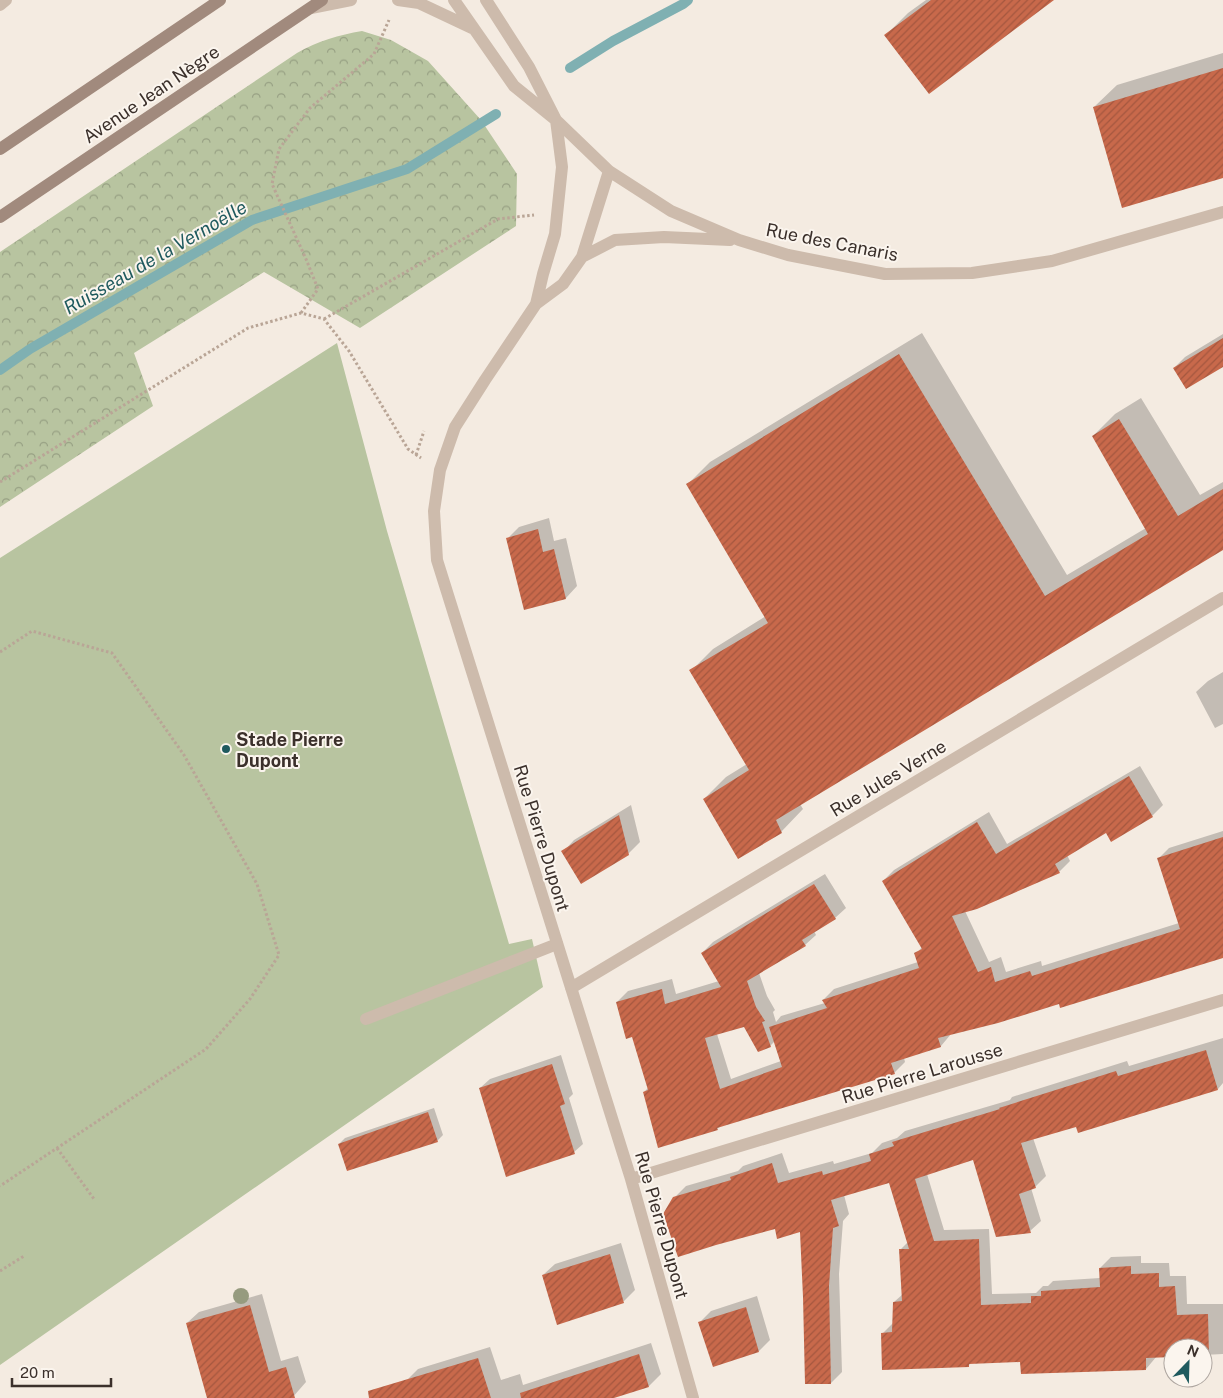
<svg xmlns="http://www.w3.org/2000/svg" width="1223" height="1398" viewBox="0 0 1223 1398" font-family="'Public Sans',sans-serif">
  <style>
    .forest { fill: url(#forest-crowns) }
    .pitch { fill: #b8c4a0 }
    .shadow { fill: #0003; fill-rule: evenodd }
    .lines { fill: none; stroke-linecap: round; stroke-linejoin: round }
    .stream { stroke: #7fb0b2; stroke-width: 10 }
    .building { fill: url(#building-hatch) }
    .path { stroke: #b9a596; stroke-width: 3; stroke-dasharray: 2.5 2.5; stroke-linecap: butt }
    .service { stroke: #cdbbac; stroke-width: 12 }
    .minor { stroke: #cdbbac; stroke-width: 12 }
    .secondary { stroke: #a18a7d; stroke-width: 12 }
    .tree { fill: #969b7f }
    .poi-dot { fill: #1f5a5e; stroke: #fbf5ee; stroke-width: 2 }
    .labels { text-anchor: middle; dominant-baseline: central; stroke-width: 4; stroke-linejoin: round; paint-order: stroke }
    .street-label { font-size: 18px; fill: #3b302b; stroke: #fbf5ee }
    .poi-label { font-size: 18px; font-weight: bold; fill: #3b302b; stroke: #fbf5ee; text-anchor: start }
    .water-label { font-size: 19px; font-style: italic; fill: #1f5a5e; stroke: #fbf5ee }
  </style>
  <defs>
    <pattern id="forest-crowns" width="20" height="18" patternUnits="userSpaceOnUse" patternTransform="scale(1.25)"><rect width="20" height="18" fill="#b8c4a0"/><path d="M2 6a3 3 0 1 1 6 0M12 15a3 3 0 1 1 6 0" fill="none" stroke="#97a083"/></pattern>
    <pattern id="building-hatch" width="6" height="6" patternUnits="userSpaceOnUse" patternTransform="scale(1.25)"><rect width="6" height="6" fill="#c8694b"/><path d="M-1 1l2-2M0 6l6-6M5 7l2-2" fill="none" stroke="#a4573f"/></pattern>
  </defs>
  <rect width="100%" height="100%" fill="#f4ebe1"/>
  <path class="forest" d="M 362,31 L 391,40 L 428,61 L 481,120 L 517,174 L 516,226 L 360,328 L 264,272 L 134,353 L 153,406 L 0,507 L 0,252 L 297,53 C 318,41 339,35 362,31 Z"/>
  <path class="pitch" d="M 337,343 L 387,531 L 509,944 L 532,939 L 543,987 L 0,1365 L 0,558 Z"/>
  <path class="shadow" d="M 926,0 L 1052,0 L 886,35 L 908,13 Z
    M 1223,53 L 1223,176 L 1094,107 L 1117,85 Z
    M 922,333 L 1067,575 L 1146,528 L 1093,436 L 1115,414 L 1141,398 L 1200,495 L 1223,482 L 1223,549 L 800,804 L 803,809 L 781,832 L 704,799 L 726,777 L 747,764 L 691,671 L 713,649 L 766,616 L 688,484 L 710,462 Z
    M 1223,334 L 1223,366 L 1174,368 L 1185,357 Z
    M 549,518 L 554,541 L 566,538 L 577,586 L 566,598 L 524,608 L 507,539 L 519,527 Z
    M 1223,672 L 1223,724 L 1215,728 L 1196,692 L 1208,681 Z
    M 1140,766 L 1163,805 L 1152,816 L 1106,832 L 1067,855 L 1070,861 L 1059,872 L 965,911 L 989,962 L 1001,957 L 1006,972 L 1041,961 L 1042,966 L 1179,923 L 1159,858 L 1169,848 L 1223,831 L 1223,957 L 951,1034 L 941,1046 L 904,1058 L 905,1062 L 894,1073 L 721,1126 L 717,1129 L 644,1092 L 649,1087 L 633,1036 L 617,1002 L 628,991 L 672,979 L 676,994 L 719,981 L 702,953 L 713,942 L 825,874 L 846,908 L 835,918 L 814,931 L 816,935 L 805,945 L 759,973 L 767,996 L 775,1010 L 773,1012 L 776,1022 L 781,1016 L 825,1003 L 823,1000 L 834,989 L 918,962 L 916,954 L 922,947 L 883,881 L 894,870 L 989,812 L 1007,844 ZM 744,1026 L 770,1046 L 775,1041 L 781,1061 L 731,1079 L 717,1034 Z
    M 631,805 L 640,842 L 628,854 L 563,852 L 574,840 Z
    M 1223,1038 L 1223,1083 L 1218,1089 L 1079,1132 L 1077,1125 L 1033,1138 L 1046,1176 L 1035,1187 L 1031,1188 L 1041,1221 L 1030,1231 L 974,1158 L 927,1174 L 944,1230 L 989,1229 L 992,1294 L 1036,1293 L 1043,1286 L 1048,1286 L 1053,1281 L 1100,1278 L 1100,1268 L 1111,1257 L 1141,1256 L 1141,1263 L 1169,1263 L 1170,1276 L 1186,1276 L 1187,1304 L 1223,1304 L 1223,1354 L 1203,1355 L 1203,1348 L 1173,1348 L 1173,1356 L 1157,1356 L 1146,1369 L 1021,1361 L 971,1363 L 968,1366 L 883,1333 L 894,1322 L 894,1302 L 903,1294 L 900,1250 L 908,1242 L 889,1181 L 844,1195 L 849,1214 L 843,1221 L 839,1274 L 842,1372 L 831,1383 L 801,1231 L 776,1228 L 674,1198 L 686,1186 L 738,1171 L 743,1166 L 782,1153 L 789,1173 L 833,1161 L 834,1164 L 872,1153 L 882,1143 L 897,1138 L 905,1131 L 1010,1100 L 1012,1097 L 1127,1061 L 1129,1066 Z
    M 561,1055 L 573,1094 L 569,1098 L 583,1144 L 574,1152 L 480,1088 L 490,1079 Z
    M 434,1108 L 443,1135 L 437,1141 L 339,1144 L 345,1138 Z
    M 621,1243 L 635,1290 L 624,1301 L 543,1275 L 555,1264 Z
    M 262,1294 L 281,1361 L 298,1356 L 306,1382 L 292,1398 L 208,1398 L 187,1323 L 199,1312 Z
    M 757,1296 L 770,1340 L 759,1351 L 713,1365 L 700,1322 L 711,1311 Z
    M 651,1343 L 661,1374 L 649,1386 L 609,1398 L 412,1398 L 407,1380 L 418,1369 L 490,1347 L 501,1380 L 520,1374 L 523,1385 Z"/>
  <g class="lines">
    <path class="stream" d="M 570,68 L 613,41 L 683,4 L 688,0
      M 0,370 L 30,349 L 252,220 L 407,169 L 496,114"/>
  </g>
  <path class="building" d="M 931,0 L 1054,0 L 929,94 L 884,35 Z
    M 1223,68 L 1223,178 L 1122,208 L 1093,107 Z
    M 1223,338 L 1223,367 L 1186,389 L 1173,368 Z
    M 899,354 L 1045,596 L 1148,534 L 1092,436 L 1119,419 L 1178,516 L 1223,489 L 1223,550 L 776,820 L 782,833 L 738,859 L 703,799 L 749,770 L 689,670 L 768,623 L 686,484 Z
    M 538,529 L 543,552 L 554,549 L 566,599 L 524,610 L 506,538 Z
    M 1129,776 L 1153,817 L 1111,842 L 1106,833 L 1055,864 L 1060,873 L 977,909 L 952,916 L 978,972 L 991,967 L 995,982 L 1030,971 L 1032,976 L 1180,929 L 1157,858 L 1223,837 L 1223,958 L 1060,1008 L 1059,1004 L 998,1023 L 938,1038 L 941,1047 L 891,1063 L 895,1074 L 717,1128 L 718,1130 L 658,1148 L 643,1092 L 648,1090 L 632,1037 L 626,1039 L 616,1002 L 662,989 L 665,1004 L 721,987 L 701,953 L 814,884 L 836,919 L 802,940 L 806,946 L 747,981 L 756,1007 L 765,1021 L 762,1022 L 771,1047 L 758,1052 L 744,1027 L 705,1038 L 720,1089 L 782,1067 L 769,1027 L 827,1008 L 822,1000 L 919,968 L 914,953 L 922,949 L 882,881 L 977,822 L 996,854 Z
    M 619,815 L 629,855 L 581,884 L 561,851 Z
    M 1206,1050 L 1218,1090 L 1078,1133 L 1076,1127 L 1021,1143 L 1036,1188 L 1019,1194 L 1031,1233 L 996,1237 L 973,1160 L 915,1179 L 934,1241 L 979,1239 L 981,1305 L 1031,1303 L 1031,1296 L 1041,1296 L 1041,1291 L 1100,1287 L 1099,1268 L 1131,1266 L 1131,1274 L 1159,1273 L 1159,1287 L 1175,1286 L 1177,1315 L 1208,1314 L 1209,1356 L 1203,1356 L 1203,1348 L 1173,1348 L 1173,1357 L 1146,1358 L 1146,1370 L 1021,1374 L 1020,1362 L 969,1364 L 969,1367 L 882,1370 L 881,1333 L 892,1332 L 893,1302 L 902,1301 L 899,1249 L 909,1249 L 889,1183 L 831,1200 L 839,1226 L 833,1228 L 829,1286 L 831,1384 L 805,1384 L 803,1297 L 800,1232 L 777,1239 L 775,1229 L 716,1245 L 678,1257 L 663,1214 L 673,1197 L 731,1180 L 730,1177 L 772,1163 L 778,1183 L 822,1171 L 823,1175 L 871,1161 L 869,1154 L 894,1146 L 892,1142 L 1000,1109 L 999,1108 L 1116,1071 L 1118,1076 Z
    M 552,1064 L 565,1104 L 560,1106 L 575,1154 L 506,1177 L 479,1088 Z
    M 428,1112 L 438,1142 L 347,1171 L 338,1144 Z
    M 610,1254 L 624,1303 L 557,1325 L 542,1275 Z
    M 250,1305 L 269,1372 L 286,1367 L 295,1398 L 207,1398 L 186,1323 Z
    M 746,1307 L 759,1352 L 713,1367 L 698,1322 Z
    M 639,1354 L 649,1387 L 614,1398 L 521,1398 L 520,1393 Z
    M 478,1358 L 491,1398 L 369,1398 L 368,1391 Z"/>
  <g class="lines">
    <path class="path" d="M 301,313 L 318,289 L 306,259 L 272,184 L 279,149 L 310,108 L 374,54 L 389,20
      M 324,319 L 498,219 L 534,215
      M 416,455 L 424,431
      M 0,482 L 248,328 L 301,313 L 324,319 L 349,351 L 408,449 L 421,458
      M 0,652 L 32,631 L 112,653 L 184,755 L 257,884 L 279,955 L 250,999 L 206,1049 L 0,1186
      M 57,1148 L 94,1199
      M 0,1271 L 24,1256"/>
    <path class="service" d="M 0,5 L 6,0
      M 366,1019 L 557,944"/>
    <path class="minor" d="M 398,0 L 419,3 L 472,28
      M 454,0 L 514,86 L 556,120 L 609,171 L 671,211 L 739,240 L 788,255 L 885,274 L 972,273 L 1052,261 L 1223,212
      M 486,0 L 529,67 L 556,120 L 562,167 L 555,234 L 543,274 L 536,304
      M 311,8 L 351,0
      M 609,171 L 582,257 L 563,284 L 536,304 L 485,380 L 455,427 L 440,470 L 434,511 L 437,560 L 631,1179 L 693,1398
      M 582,257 L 615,240 L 664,237 L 730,240
      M 571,988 L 1223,598
      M 631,1179 L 1223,1000"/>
    <path class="secondary" d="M 0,149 L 220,0
      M 0,217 L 322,0"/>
  </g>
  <circle class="tree" cx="241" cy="1296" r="8"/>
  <circle class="poi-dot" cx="226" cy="749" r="5"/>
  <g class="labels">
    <g class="street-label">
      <text transform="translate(151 94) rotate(-34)">Avenue Jean Nègre</text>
      <text transform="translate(832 242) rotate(11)">Rue des Canaris</text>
      <text transform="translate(888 778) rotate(-31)">Rue Jules Verne</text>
      <text transform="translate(542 838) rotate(73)">Rue Pierre Dupont</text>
      <text transform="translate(922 1073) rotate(-17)">Rue Pierre Larousse</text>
      <text transform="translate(662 1225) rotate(74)">Rue Pierre Dupont</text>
    </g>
    <g class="poi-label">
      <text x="236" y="739">Stade Pierre<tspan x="236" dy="21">Dupont</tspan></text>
    </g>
    <g class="water-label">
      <text transform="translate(155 257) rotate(-30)">Ruisseau de la Vernoëlle</text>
    </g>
  </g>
  <g transform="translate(1188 1363) rotate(23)"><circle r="24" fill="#fbf5ee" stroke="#aea6a0"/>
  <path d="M0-4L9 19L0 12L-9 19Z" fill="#1f5a5e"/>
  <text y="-8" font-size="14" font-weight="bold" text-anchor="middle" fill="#3b302b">N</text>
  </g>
  <path d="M12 1378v8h99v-8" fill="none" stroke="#3b302b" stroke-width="2.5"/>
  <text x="20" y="1378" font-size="15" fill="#3b302b" stroke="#fbf5ee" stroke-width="4" paint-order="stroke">20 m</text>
</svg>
